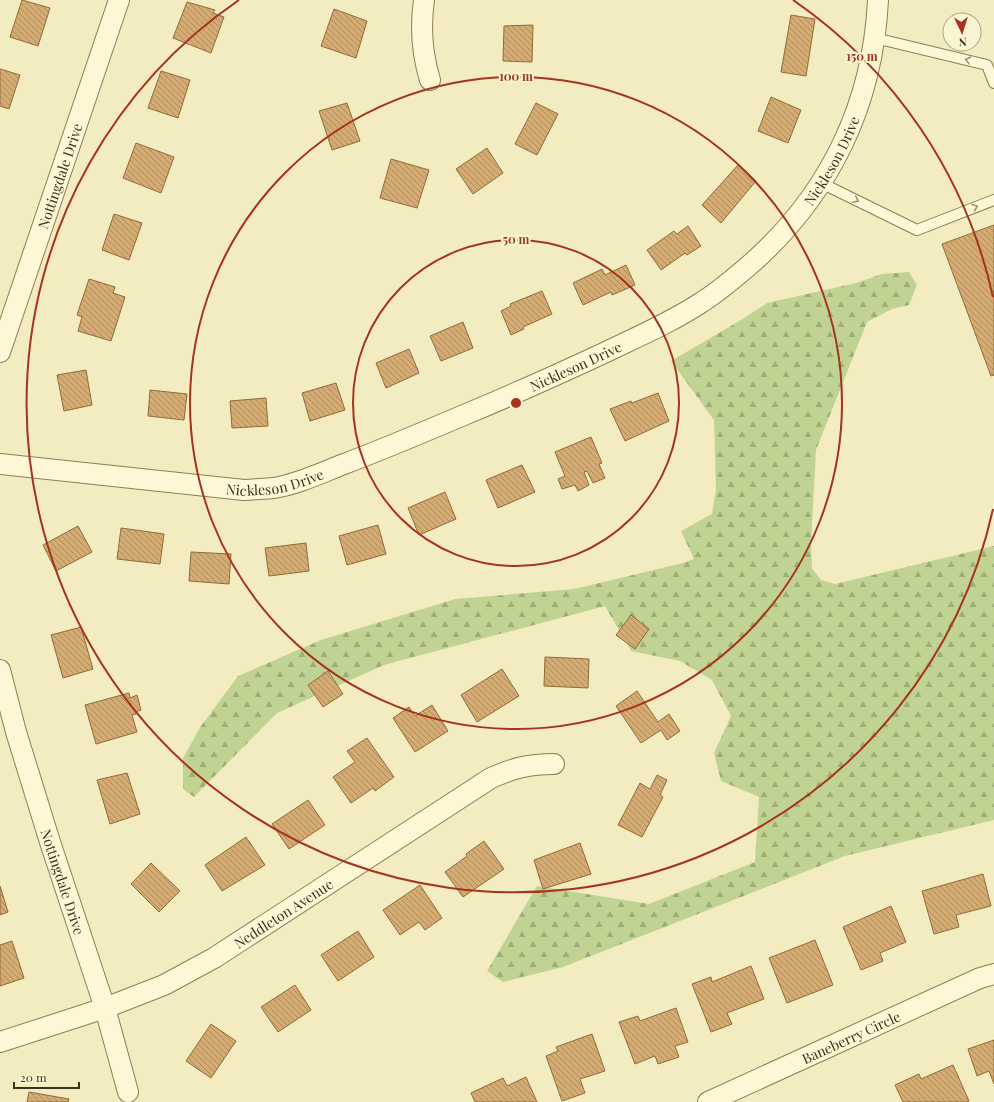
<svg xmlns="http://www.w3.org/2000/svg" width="994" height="1102" viewBox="0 0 994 1102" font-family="'Playfair Display',serif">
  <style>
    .forest { fill: url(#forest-firs) }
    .building { fill: url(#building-back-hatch); stroke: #916a38 }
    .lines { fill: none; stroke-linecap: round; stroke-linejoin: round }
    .service-casing { stroke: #8f7d55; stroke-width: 12 }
    .minor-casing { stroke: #8f7d55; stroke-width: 22 }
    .service { stroke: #fdf7d5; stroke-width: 10 }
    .minor { stroke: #fdf7d5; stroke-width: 20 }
    .oneway { stroke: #9c9478 }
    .ring { fill: none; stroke: #a5331e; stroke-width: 2 }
    .labels { text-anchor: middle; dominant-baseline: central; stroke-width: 4; stroke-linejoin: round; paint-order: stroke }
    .street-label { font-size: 14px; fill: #3c311c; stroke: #f9f4d1 }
    .centre { fill: #a5331e; stroke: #f9f4d1; stroke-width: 2 }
    .ring-label { font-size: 12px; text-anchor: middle; font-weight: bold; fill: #a5331e; stroke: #f9f4d1; stroke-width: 4; stroke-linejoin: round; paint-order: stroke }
  </style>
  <defs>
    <pattern id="forest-firs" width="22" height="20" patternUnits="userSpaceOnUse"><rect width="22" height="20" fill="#c1d393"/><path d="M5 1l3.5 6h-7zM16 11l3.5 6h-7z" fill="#9eac77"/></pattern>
    <pattern id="building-back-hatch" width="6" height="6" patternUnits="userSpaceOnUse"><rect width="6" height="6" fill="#d6ab71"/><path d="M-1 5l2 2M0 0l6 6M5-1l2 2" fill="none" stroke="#af8c5c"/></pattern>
  </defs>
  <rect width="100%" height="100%" fill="#f3ecc0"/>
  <path class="forest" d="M 909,272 L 917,285 L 909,305 L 892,309 L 867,322 L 816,450 L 811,545 L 812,568 L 821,580 L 835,584 L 994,546 L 994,820 L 845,856 L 563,967 L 503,982 L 487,971 L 537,886 L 649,904 L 755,862 L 759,797 L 721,781 L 714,753 L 731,716 L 712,680 L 680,661 L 631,651 L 605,606 L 384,665 L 277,713 L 194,797 L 183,789 L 183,758 L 201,726 L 238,676 L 321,640 L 455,599 L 574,589 L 683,563 L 694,559 L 681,531 L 712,514 L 716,489 L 714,420 L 671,361 L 741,320 L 767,303 L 856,283 L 882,274 Z"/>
  <path class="building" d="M 22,0 L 50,8 L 38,46 L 10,37 Z
    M 187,2 L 215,10 L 213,13 L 224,17 L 211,53 L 173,38 Z
    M 334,9 L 367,21 L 356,58 L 321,46 Z
    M 791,15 L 815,19 L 806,76 L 781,72 Z
    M 533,25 L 532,62 L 503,61 L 504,26 Z
    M 0,69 L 20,75 L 9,109 L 0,106 Z
    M 161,71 L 190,80 L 178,118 L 148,108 Z
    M 771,97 L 801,110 L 788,143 L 758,131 Z
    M 347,103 L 360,141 L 332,150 L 319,111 Z
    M 536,103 L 558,114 L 537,155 L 515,144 Z
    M 136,143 L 174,157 L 161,193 L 123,178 Z
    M 487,148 L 503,173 L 473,194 L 456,169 Z
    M 391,159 L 429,170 L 417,208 L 380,198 Z
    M 738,165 L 756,181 L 721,223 L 702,205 Z
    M 114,214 L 142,223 L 129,260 L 102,250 Z
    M 994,225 L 994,375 L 991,376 L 942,244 Z
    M 688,226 L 701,246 L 687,255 L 685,253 L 661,270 L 647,250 L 674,231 L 677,234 Z
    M 626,265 L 635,285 L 612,295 L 611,292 L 583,305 L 573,283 L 602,269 L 605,275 Z
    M 89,279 L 115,287 L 113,293 L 125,297 L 111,341 L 78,331 L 82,317 L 77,315 Z
    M 542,291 L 552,314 L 523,327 L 524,329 L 511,335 L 501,311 L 511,306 L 510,304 Z
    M 463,322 L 473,348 L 441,361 L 430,336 Z
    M 409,349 L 419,373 L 386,388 L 376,363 Z
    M 86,370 L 92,405 L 64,411 L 57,375 Z
    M 336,383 L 345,410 L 310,421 L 302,393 Z
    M 150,390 L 187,394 L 184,420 L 148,416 Z
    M 658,393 L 669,421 L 625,441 L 610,409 L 631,401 L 632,403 Z
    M 266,398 L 268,426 L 232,428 L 230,401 Z
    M 591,437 L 602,463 L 599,464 L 605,478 L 593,483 L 587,471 L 584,472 L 589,485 L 578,491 L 575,485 L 562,489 L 558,479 L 565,476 L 555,452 Z
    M 522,465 L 535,492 L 498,508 L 486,480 Z
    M 445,492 L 456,519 L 419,535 L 408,508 Z
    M 378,525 L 386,554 L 347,565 L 339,536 Z
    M 78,526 L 92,552 L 56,571 L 43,545 Z
    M 121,528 L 164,534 L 160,564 L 117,559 Z
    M 306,543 L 309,571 L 269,576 L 265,548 Z
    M 191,552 L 231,554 L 229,584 L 189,581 Z
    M 631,615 L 649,629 L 635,649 L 616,635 Z
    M 81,627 L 93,669 L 63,678 L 51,635 Z
    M 545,657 L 589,659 L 588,688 L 544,686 Z
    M 502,669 L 519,696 L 477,722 L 461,695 Z
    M 328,671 L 343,694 L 323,707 L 308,685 Z
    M 637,691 L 658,722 L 669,714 L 680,731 L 667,740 L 661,730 L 641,743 L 616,706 Z
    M 129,693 L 130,698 L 137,695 L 141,710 L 135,712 L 136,714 L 132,715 L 137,732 L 96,744 L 85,705 Z
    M 432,705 L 448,731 L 415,752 L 393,718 L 409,707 L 415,716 Z
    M 367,738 L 394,777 L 375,791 L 373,788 L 351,803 L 333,777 L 355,762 L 347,751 Z
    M 127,773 L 140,814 L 110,824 L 97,780 Z
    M 657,775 L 667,780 L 660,795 L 663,797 L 642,837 L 618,825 L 640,783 L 650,789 Z
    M 308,800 L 325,825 L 289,849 L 272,824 Z
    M 246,837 L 265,865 L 222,891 L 205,865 Z
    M 484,841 L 504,869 L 463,897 L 445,872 L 467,856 L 466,854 Z
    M 580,843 L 591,874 L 543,889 L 534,860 Z
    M 151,863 L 180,891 L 159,912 L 131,884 Z
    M 983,874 L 991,906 L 956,915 L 959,927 L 934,934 L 922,891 Z
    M 420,885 L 442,918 L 425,930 L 419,922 L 400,935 L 383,910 Z
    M 0,886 L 8,912 L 0,915 Z
    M 891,906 L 906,942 L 880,953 L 883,961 L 861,970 L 843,927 Z
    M 358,931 L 374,957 L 338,981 L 321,955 Z
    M 815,940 L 833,985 L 787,1003 L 769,958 Z
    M 12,941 L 24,978 L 0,986 L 0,945 Z
    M 751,966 L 764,999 L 727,1013 L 732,1024 L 711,1032 L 692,984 L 711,977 L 712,982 Z
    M 295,985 L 311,1010 L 278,1032 L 261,1007 Z
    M 676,1008 L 688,1042 L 675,1046 L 679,1057 L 658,1064 L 655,1056 L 635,1064 L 619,1022 L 638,1016 L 640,1021 Z
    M 211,1024 L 236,1041 L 211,1078 L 186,1061 Z
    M 592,1034 L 605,1071 L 580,1079 L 585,1093 L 562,1101 L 546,1056 L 558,1051 L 556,1047 Z
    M 994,1040 L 994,1084 L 989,1071 L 977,1076 L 968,1049 Z
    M 953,1065 L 969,1101 L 966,1102 L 903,1102 L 895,1085 L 919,1074 L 921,1079 Z
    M 526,1077 L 537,1102 L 475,1102 L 471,1093 L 503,1078 L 507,1086 Z
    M 29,1092 L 69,1099 L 68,1102 L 27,1102 Z"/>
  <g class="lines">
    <defs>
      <path id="service" d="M 875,38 L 987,65 L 994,83
        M 821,183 L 917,230 L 994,200"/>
      <g id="minor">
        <path d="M 424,0 C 420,28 422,54 430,80"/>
        <path id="s1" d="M 0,352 L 119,0"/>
        <path id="s2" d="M 0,464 L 244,490 C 254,489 264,489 274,488 C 298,484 321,473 344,464 C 384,449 424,432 464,415 C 512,395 559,374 606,352 C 639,336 672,322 702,302 C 721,290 737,276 753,262 C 830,193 873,104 878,0"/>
        <path id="s3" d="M 0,670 L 16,732 L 50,842 L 105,1008 L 128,1092"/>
        <path id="s4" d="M 0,1042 L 105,1008 L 164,985 L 214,958 L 491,778 C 514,768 528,764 554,764"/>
        <path id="s5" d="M 708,1102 L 980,978 L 994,974"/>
      </g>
    </defs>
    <use href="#service" class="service-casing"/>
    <use href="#minor" class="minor-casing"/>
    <use href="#service" class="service"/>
    <use href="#minor" class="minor"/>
  </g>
  <defs><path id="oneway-chevron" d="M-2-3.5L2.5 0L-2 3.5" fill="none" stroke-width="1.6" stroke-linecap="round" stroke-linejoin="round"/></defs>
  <g class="oneway">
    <use href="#oneway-chevron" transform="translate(968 60) rotate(-166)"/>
    <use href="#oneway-chevron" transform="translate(856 200) rotate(26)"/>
    <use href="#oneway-chevron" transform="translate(975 207) rotate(-21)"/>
  </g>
  <g class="ring">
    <circle cx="516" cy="403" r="163"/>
    <circle cx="516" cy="403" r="326"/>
    <path d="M993 509A489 489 0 1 1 239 0M793 0A489 489 0 0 1 993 297"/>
  </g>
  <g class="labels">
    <g class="street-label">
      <text stroke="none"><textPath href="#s2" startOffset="937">Nickleson Drive</textPath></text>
      <text stroke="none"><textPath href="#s1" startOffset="186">Nottingdale Drive</textPath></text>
      <text stroke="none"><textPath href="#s2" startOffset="601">Nickleson Drive</textPath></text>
      <text stroke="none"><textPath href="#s2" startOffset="277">Nickleson Drive</textPath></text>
      <text stroke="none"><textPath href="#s3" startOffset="221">Nottingdale Drive</textPath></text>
      <text stroke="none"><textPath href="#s4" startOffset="313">Neddleton Avenue</textPath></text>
      <text stroke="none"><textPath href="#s5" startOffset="157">Baneberry Circle</textPath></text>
    </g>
  </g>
  <circle cx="516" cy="403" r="6" class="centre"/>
  <g class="ring-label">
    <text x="862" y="61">150 m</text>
    <text x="516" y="81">100 m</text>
    <text x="516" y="244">50 m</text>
  </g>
  <g transform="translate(962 32) rotate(176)"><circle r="19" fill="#f9f4d1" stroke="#ada689"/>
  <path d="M0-3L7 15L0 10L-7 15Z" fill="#a5331e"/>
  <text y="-6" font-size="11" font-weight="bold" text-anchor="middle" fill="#3c311c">N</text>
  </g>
  <path d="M14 1082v6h65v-6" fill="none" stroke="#3c311c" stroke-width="2"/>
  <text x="20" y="1082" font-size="12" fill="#3c311c" stroke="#f9f4d1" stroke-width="3" paint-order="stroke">20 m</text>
</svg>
